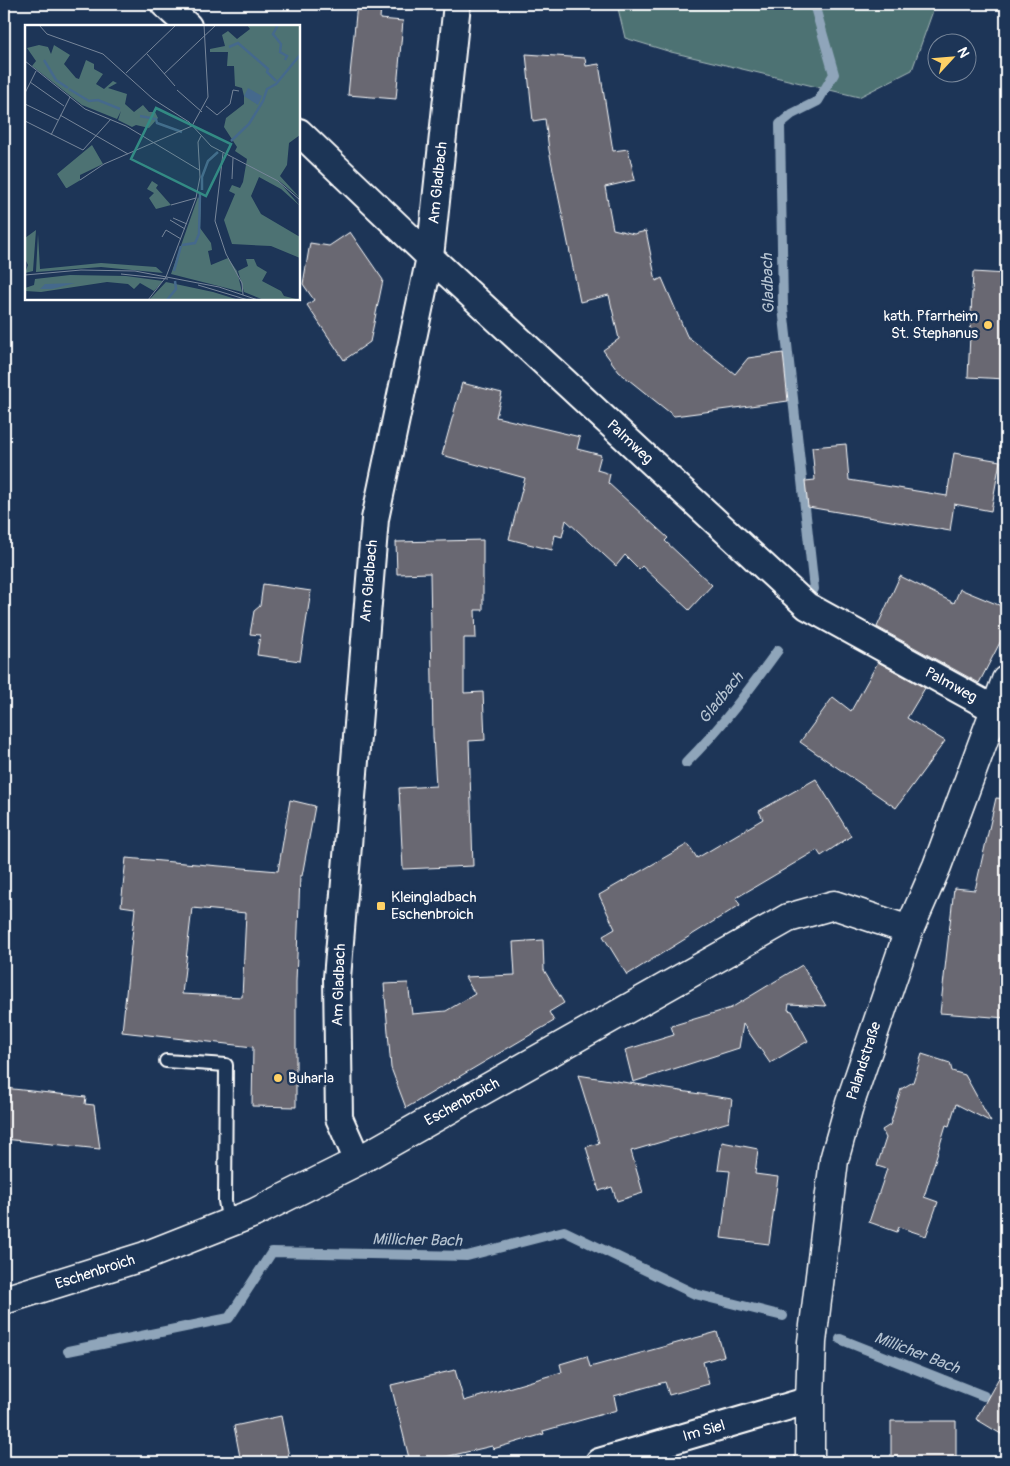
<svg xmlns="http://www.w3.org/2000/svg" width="1010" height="1466" viewBox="0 0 1010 1466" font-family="Pangolin,sans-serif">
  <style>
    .green { fill: #4d7273; stroke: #a6b8b9 }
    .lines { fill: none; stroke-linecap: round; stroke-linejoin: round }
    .stream { stroke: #8fa5ba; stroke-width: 10 }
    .building { fill: #696872; stroke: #fff; fill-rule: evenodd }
    .lane-casing { stroke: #fff; stroke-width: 16 }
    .street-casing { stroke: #fff; stroke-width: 30 }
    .secondary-casing { stroke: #fff; stroke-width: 31 }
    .lane { stroke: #1d3557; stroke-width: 12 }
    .street { stroke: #1d3557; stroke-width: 26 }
    .secondary { stroke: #1d3557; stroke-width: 28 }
    .poi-dot { fill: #ffd166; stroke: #1d3557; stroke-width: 2 }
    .labels { text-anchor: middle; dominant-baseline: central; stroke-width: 5; stroke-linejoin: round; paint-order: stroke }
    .street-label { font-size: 15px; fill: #fff; stroke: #1d3557 }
    .poi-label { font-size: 15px; fill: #fff; stroke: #1d3557; text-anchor: start }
    .water-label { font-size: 16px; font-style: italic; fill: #b5c3d1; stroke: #1d3557 }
    .inset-river { fill: none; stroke: #45698c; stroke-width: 2.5 }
    .inset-road { fill: none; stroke: #77869a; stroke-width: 1 }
    .view { fill: #338b84; fill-opacity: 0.15; stroke: #338b84; stroke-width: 2.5 }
    .inset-edge { fill: none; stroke: #fff; stroke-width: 2.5 }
  </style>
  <rect width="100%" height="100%" fill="#1d3557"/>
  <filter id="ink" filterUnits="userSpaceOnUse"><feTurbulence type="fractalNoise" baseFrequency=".02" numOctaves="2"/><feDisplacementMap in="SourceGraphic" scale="10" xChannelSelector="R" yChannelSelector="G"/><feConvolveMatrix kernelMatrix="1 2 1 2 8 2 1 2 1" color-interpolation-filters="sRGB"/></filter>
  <g filter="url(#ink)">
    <path class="green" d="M 617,4 L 934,4 L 934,8 L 912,70 L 859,97 L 671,52 L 625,38 Z"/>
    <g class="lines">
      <path class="stream" d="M 814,589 L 783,308 L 780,124 L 792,114 L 818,101 L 834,74 L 814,4
        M 686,763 C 721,728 749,690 778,650
        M 840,1339 L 984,1396
        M 68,1351 L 229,1318 L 272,1252 L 467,1256 L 564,1231 L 695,1294 L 783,1316"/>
    </g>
    <path class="building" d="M 357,4 L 381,4 L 380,19 L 403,21 L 396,99 L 348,95 Z
      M 526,54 L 585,58 L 586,66 L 599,64 L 613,151 L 628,149 L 635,180 L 605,187 L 613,229 L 634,234 L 646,231 L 656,281 L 662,278 L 687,336 L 735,374 L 748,358 L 783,353 L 788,401 L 674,416 L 619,372 L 603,350 L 619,339 L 609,295 L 580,302 L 549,150 L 545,119 L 533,121 Z
      M 350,232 L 383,280 L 370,342 L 344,360 L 307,305 L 314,300 L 303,284 L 310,243 L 329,246 Z
      M 973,272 L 1006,274 L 1006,379 L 968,377 Z
      M 462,383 L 502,393 L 496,417 L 580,437 L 577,449 L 601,455 L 597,470 L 610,474 L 608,483 L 668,538 L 665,541 L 712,585 L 689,610 L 642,566 L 639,569 L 625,555 L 616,566 L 566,520 L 562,537 L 555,535 L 552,550 L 509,539 L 525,478 L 442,455 Z
      M 846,444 L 849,480 L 947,496 L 954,453 L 1000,461 L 991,511 L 954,504 L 950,531 L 808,507 L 805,481 L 815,480 L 812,447 Z
      M 483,540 L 483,610 L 475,610 L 476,638 L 464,638 L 464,693 L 483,692 L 485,740 L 469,741 L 473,866 L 403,869 L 399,788 L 436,786 L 433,736 L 430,573 L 397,574 L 396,542 Z
      M 900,576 L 954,603 L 960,589 L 1006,608 L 1006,631 L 979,683 L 877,627 Z
      M 263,584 L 311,591 L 300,661 L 257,655 L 260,635 L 250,634 L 254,611 L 260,606 Z
      M 878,662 L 925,688 L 907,718 L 945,741 L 896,808 L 800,742 L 833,697 L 851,711 Z
      M 816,779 L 851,836 L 821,856 L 817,850 L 736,898 L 740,905 L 627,975 L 603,936 L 615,929 L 599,895 L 688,844 L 697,858 L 763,819 L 759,811 Z
      M 996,798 L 1006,799 L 1006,1018 L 940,1013 L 954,888 L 975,890 Z
      M 290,800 L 315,806 L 302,876 L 300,876 L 296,982 L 296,1107 L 252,1106 L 253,1047 L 122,1032 L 135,908 L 121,906 L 126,858 L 278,871 ZM 192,908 L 246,913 L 242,997 L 182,994 Z
      M 543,940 L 544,970 L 564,1003 L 549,1012 L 554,1021 L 406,1108 L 391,1068 L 384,984 L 408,983 L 412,1014 L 446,1011 L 475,994 L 465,977 L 515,975 L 513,942 Z
      M 802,965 L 826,1006 L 789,1004 L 788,1010 L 792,1011 L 808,1041 L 770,1063 L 743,1024 L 739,1048 L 633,1082 L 625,1050 L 674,1035 L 671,1026 L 731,1008 Z
      M 922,1054 L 950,1063 L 952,1071 L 965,1075 L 991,1122 L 956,1104 L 949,1126 L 946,1125 L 924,1197 L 938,1202 L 926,1236 L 899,1227 L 897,1232 L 869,1222 L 887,1169 L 877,1166 L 886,1138 L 882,1130 L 890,1125 L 901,1089 L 913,1082 Z
      M 578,1075 L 732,1099 L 729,1122 L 631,1151 L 643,1193 L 617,1201 L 612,1187 L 599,1191 L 586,1147 L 599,1143 Z
      M 4,1088 L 86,1097 L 85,1104 L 94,1105 L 100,1149 L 4,1139 Z
      M 722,1142 L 758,1149 L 755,1174 L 778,1177 L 769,1244 L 721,1238 L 730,1171 L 718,1170 Z
      M 717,1332 L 724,1356 L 703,1362 L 709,1384 L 669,1395 L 665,1382 L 614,1396 L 617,1410 L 543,1431 L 544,1434 L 493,1449 L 492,1446 L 424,1462 L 410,1462 L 391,1385 L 455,1370 L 464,1401 L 562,1372 L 560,1364 L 587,1356 L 590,1367 Z
      M 1006,1365 L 1006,1437 L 976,1419 Z
      M 281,1416 L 290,1462 L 241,1462 L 234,1426 Z
      M 891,1421 L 956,1421 L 956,1462 L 891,1462 Z"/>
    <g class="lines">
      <defs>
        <path id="lane" d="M 166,1061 L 226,1065 L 225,1201 L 229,1223"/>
        <path id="street" d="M 164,4 L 188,26
          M 299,132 L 430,257 L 807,606 L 994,709
          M 358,1161 L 339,1118 L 337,978 L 375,519 L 430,257 L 457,4
          M 599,1462 L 810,1400"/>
        <path id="secondary" d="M 4,1300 L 145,1256 L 254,1213 L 358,1161 L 788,918 L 834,905 L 909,930
          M 810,1462 L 810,1400 L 812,1342 L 834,1160 L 850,1103 L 909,930 L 937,866 L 1006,680"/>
      </defs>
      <use href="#lane" class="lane-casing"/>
      <use href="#street" class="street-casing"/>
      <use href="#secondary" class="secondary-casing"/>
      <use href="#lane" class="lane"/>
      <use href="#street" class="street"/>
      <use href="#secondary" class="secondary"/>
    </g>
  </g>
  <g class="poi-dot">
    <circle cx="988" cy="325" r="5"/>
    <rect x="376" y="901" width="10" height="10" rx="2.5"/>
    <circle cx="278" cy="1078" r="5"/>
  </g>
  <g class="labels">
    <g class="street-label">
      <text transform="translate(438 183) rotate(-84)">Am Gladbach</text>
      <text transform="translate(630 442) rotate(43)">Palmweg</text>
      <text transform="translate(369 581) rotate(-85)">Am Gladbach</text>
      <text transform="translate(951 685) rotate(29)">Palmweg</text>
      <text transform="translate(339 985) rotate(-88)">Am Gladbach</text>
      <text transform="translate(864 1061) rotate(-72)">Palandstraße</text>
      <text transform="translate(462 1102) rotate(-29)">Eschenbroich</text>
      <text transform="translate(95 1272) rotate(-18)">Eschenbroich</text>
      <text transform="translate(704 1431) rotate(-16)">Im Siel</text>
    </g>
    <g class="poi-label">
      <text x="978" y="316" text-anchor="end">kath. Pfarrheim<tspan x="978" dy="17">St. Stephanus</tspan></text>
      <text x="391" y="897">Kleingladbach<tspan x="391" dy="17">Eschenbroich</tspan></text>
      <text x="288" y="1078">Buharla</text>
    </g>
    <g class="water-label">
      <text transform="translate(768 284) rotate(-92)">Gladbach</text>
      <text transform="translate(721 698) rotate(-51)">Gladbach</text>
      <text transform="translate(417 1240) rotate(1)">Millicher Bach</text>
      <text transform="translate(917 1353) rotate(21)">Millicher Bach</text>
    </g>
  </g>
  <g transform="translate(25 25)">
    <rect width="275" height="275" fill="#1d3557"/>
    <path d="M 222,0 L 275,0 L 275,110 L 264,118 L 262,140 L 255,151 L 275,173 L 253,155 L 275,181 L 256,164 L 234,152 L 226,171 L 236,189 L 275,212 L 275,233 L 246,221 L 207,219 L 199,195 L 210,169 L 204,166 L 207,160 L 215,163 L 218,157 L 222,134 L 210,126 L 212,122 L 199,102 L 201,93 L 219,79 L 219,71 L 217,63 L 210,61 L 209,41 L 202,41 L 203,27 L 185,27 L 185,24 L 200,21 L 197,10 L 203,6 L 212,14 L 225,4 ZM 14,20 L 23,22 L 26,29 L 29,20 L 45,30 L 39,39 L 51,53 L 54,54 L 61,35 L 69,39 L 69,44 L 78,49 L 71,59 L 79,64 L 88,56 L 92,58 L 83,63 L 102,69 L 100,79 L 109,87 L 118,80 L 124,87 L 130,87 L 133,93 L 124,103 L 111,100 L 107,102 L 93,95 L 96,86 L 92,94 L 57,80 L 7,41 L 11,36 L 2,23 ZM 67,120 L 78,139 L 55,150 L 55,155 L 64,150 L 42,163 L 41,163 L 32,149 ZM 127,156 L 133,160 L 131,163 L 146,180 L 131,184 L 124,173 L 129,168 L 122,164 ZM 173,172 L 176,177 L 175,203 L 186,218 L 187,225 L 183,226 L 186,240 L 203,233 L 212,246 L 217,267 L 146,249 ZM 11,205 L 8,246 L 0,248 L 3,240 L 0,234 L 0,213 ZM 13,209 L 15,244 L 76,238 L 131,242 L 138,248 L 76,242 L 11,247 ZM 221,234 L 229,234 L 232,241 L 242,247 L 237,256 L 256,266 L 259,271 L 275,275 L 239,275 L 219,267 L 213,246 L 223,241 ZM 45,250 L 101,251 L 138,256 L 129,266 L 115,258 L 109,264 L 103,259 L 82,257 L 16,267 L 0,266 L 0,263 L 9,260 L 10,254 ZM 141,257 L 188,267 L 214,275 L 124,275 Z" fill="#4d7273"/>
    <path d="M 223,63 L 237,71 L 233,80 L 219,71 ZM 50,258 L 27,264 L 15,264 L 20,259 Z" fill="#45698c"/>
    <path class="inset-river" d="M 253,0 L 248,9 L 256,19 L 255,27 L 262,31 L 260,35M 204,22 L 213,18 L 243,44 L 242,47 L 251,56M 19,35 L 31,55 L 43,63M 44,64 L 64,76 L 73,75 L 95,84M 115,91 L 131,94 L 132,98 L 157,107M 206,116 L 224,99 L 238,76 L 242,64 L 251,59 L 275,30M 177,165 L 177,152 L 183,136 L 193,127M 157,220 L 170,218 L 174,209 L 175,169M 149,246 L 156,221M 142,275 L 151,264 L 150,256"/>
    <path class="inset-road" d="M 14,0 L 22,9 L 78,29 L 128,74 L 164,97 L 186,121 L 253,156 L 275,175M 122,29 L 150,61M 0,36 L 60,84 L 101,101 L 174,145M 101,48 L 151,0M 139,49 L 191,0M 5,57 L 39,81M 152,65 L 177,87M 0,68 L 11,46M 0,79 L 33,95M 181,81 L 192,90 L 205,79 L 208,65 L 214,66M 35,90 L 103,129M 0,96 L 58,125 L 86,94M 26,110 L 45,72M 198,128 L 190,196 L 201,229 L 217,258 L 218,270M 207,154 L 208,133M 55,155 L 79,139 L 167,101 L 183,72 L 179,0M 146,180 L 171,173M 148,193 L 162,199M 145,195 L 160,204M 137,212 L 141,205 L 156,214M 96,249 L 143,254M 0,250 L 56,245 L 110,246 L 194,262 L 233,275M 173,260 L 223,275M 123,275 L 141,252 L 171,173 L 175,152 L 173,117 L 176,111"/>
    <path class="view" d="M 131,83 L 206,119 L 181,171 L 106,134 Z"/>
    <rect width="275" height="275" class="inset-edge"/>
  </g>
  <rect width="1010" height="1466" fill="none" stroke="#1d3557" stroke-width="20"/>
  <rect x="10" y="10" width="990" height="1446" fill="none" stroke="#fff" stroke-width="2" filter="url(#ink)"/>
  <g transform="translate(952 58) rotate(64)"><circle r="24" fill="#1d3557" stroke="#77869a"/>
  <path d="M0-4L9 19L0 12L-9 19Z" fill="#ffd166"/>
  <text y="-8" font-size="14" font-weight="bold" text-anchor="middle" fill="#ffffff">N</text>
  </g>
</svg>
